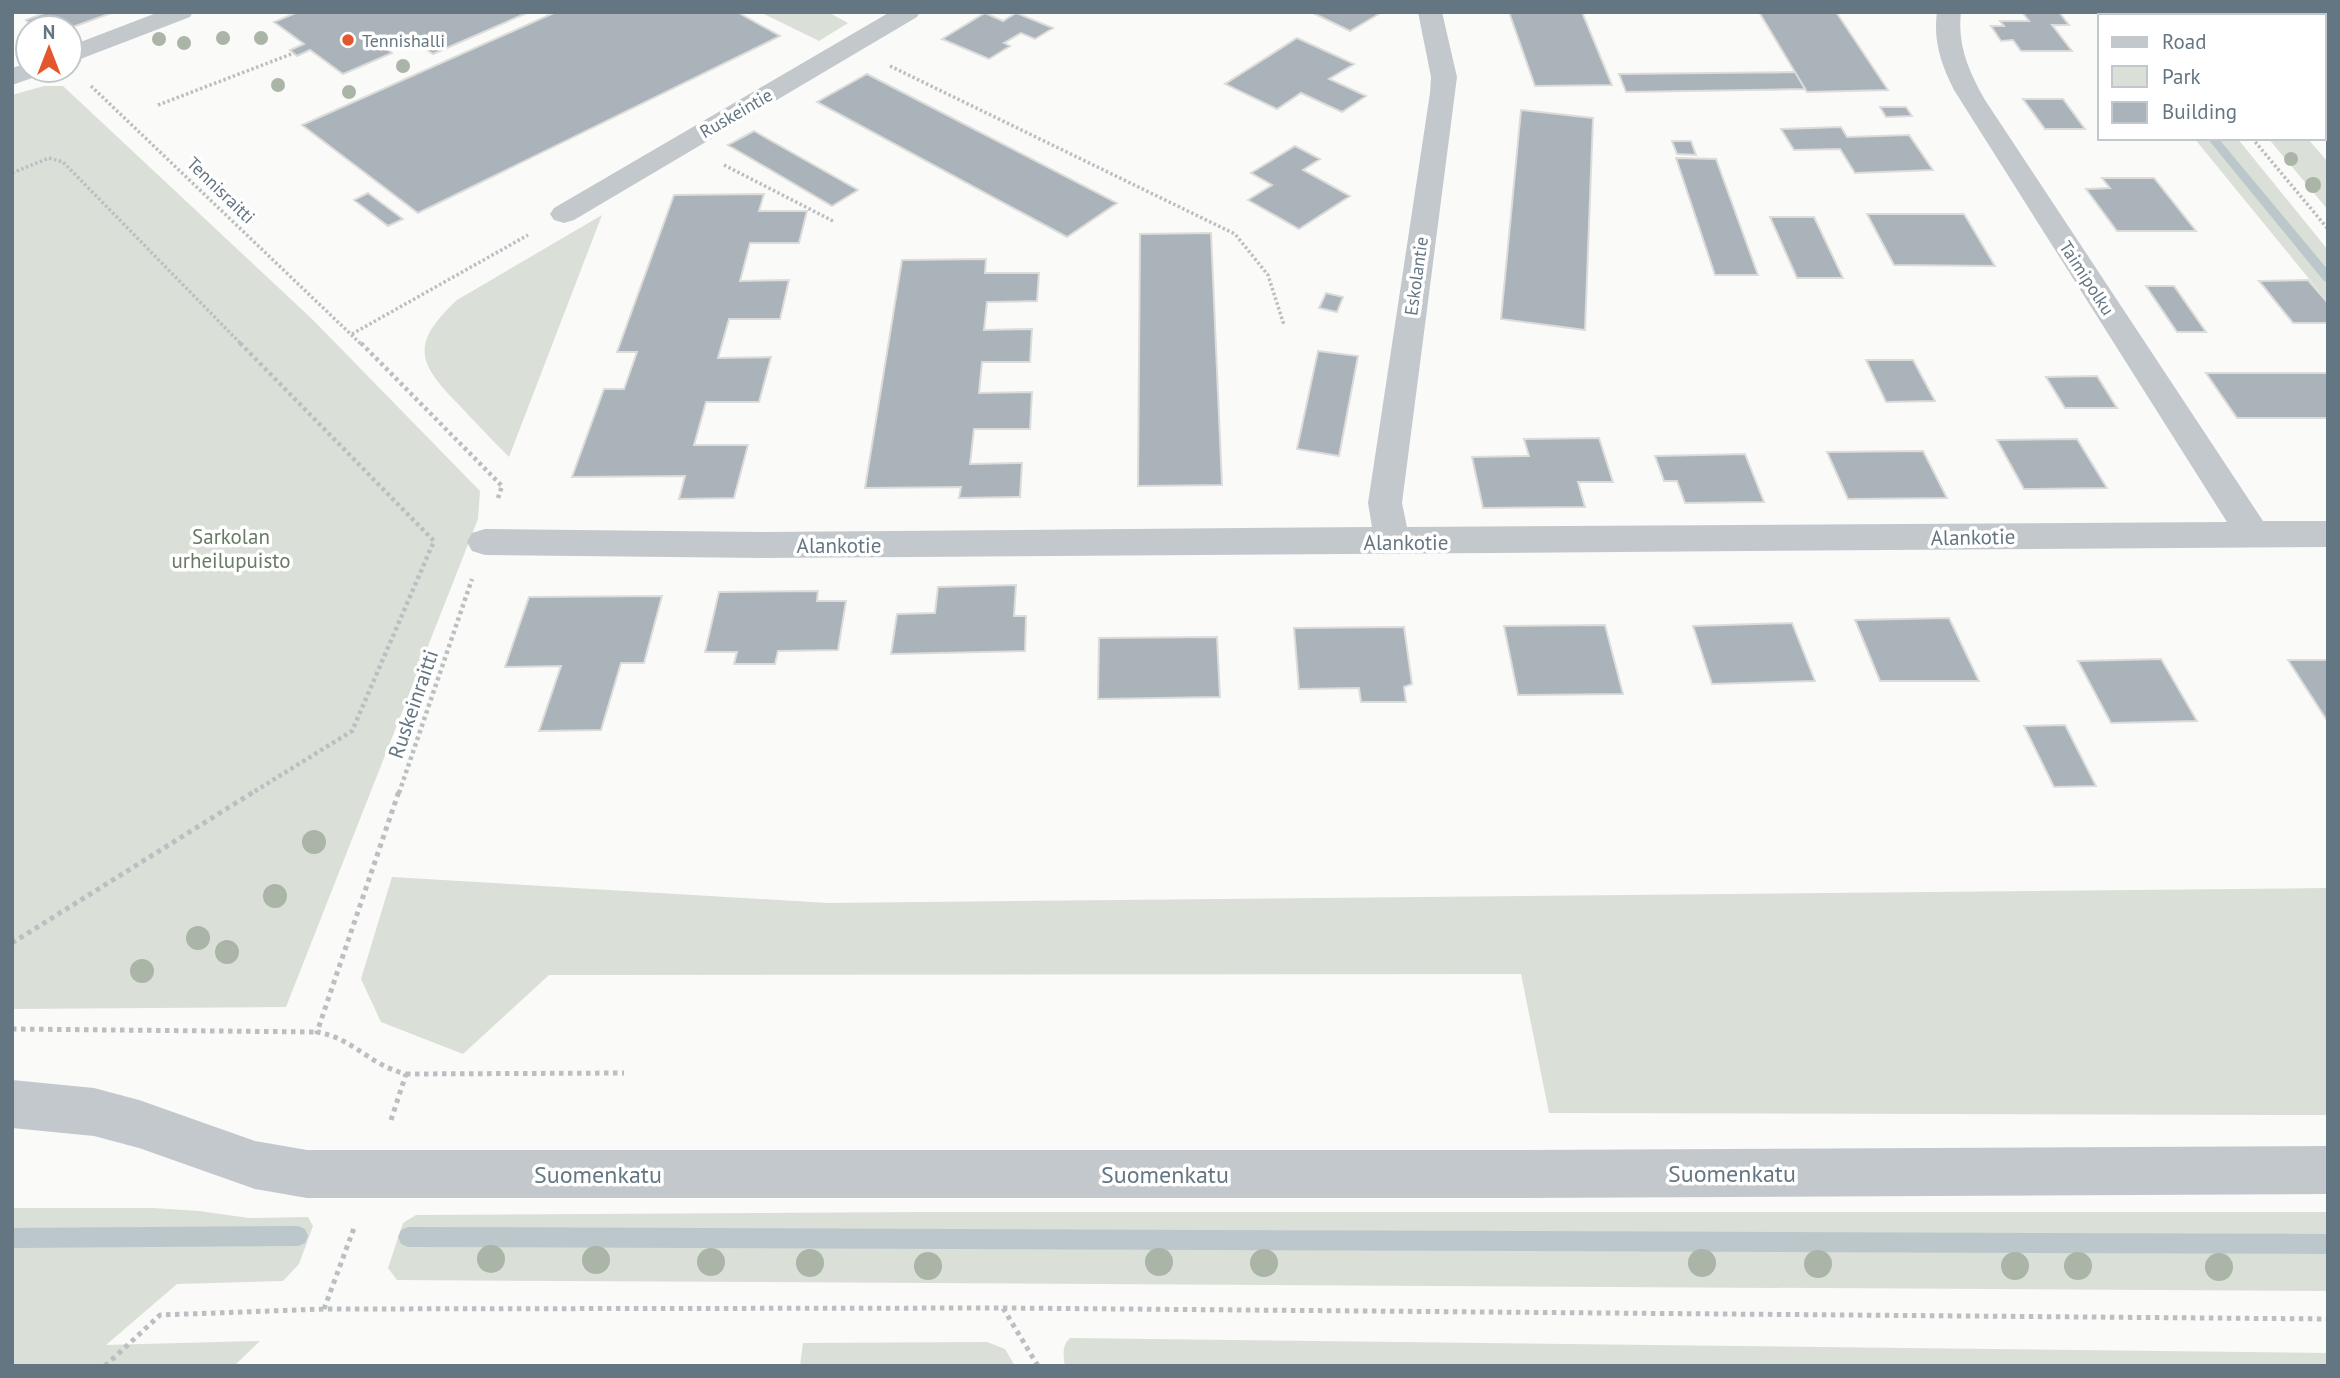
<svg xmlns="http://www.w3.org/2000/svg" width="2340" height="1378" viewBox="0 0 2340 1378" font-family="'PT Sans',sans-serif">
  <style>
    .green { fill: #dadfd7 }
    .lines { fill: none; stroke-linecap: round; stroke-linejoin: round }
    .stream { fill: #bbc7cb; fill-rule: evenodd }
    .building { fill: #aab3b9; stroke: #dcdcda; stroke-width: 2 }
    .path-far2 { stroke: #bbbfc2; stroke-width: 3.5; stroke-dasharray: 2.5 2.5; stroke-linecap: butt }
    .path-far1 { stroke: #bbbfc2; stroke-width: 4.5; stroke-dasharray: 3.5 3.5; stroke-linecap: butt }
    .path { stroke: #bbbfc2; stroke-width: 5; stroke-dasharray: 4.5 4.5; stroke-linecap: butt }
    .minor { fill: #c3c8cc; fill-rule: evenodd }
    .tree { fill: #aab4a7 }
    .poi-dot { fill: #e4572e; stroke: #fff; stroke-width: 2.5 }
    .labels { text-anchor: middle; dominant-baseline: central; stroke-width: 7; stroke-linejoin: round; paint-order: stroke }
    .far-poi-label { font-size: 18px; fill: #657683; stroke: #fff; text-anchor: start }
    .far-street-label { font-size: 18px; fill: #657683; stroke: #fff }
    .park-label { font-size: 21px; fill: #687a64; stroke: #fff }
    .street-label { font-size: 21px; fill: #657683; stroke: #fff }
    .near-street-label { font-size: 24px; fill: #657683; stroke: #fff }
  </style>
  <rect width="100%" height="100%" fill="#fafaf8"/>
  <path class="green" d="M 760,12 L 828,12 L 848,23 L 819,41 Z
    M 44,86 L 63,86 L 312,319 L 480,491 L 478,519 L 286,1007 L 12,1009 L 12,95 Z
    M 2194,138 L 2237,138 L 2328,250 L 2328,302 Z
    M 2268,138 L 2307,138 L 2328,162 L 2328,210 Z
    M 602,215 L 509,457 C 492,440 476,423 460,406 C 418,363 409,345 457,300 Z
    M 392,877 L 828,903 L 2328,888 L 2328,1115 L 1549,1113 L 1521,974 L 549,975 L 463,1054 L 381,1022 L 361,979 Z
    M 12,1208 L 153,1208 L 199,1211 L 249,1218 L 308,1217 L 313,1226 L 299,1264 L 283,1281 L 177,1284 L 106,1345 L 260,1341 L 234,1366 L 12,1366 Z
    M 928,1212 L 2328,1212 L 2328,1291 L 397,1280 L 388,1268 L 403,1223 L 416,1215 Z
    M 1070,1338 L 2328,1353 L 2328,1366 L 1065,1366 C 1063,1356 1062,1345 1070,1338 Z
    M 987,1342 L 1005,1349 L 1015,1366 L 800,1366 L 803,1343 Z"/>
  <g class="lines">
    <path class="stream" d="M 2102,12 L 2112,12 L 2115,16 L 2105,16 Z
      M 2207,138 L 2218,138 L 2328,270 L 2328,282 L 2324,281 Z
      M 298,1226 L 305,1229 L 308,1236 L 305,1243 L 298,1246 L 12,1248 L 12,1228 Z
      M 408,1227 L 2328,1234 L 2328,1254 L 408,1247 L 401,1244 L 398,1237 L 401,1230 Z"/>
  </g>
  <path class="building" d="M 47,12 L 114,12 L 70,28 L 35,28 L 26,20 Z
    M 298,12 L 529,12 L 433,54 L 407,36 L 383,46 L 392,53 L 343,74 L 310,50 L 297,56 L 290,50 L 304,44 L 274,22 Z
    M 556,12 L 737,12 L 780,36 L 418,213 L 302,125 Z
    M 1311,12 L 1382,12 L 1350,31 Z
    M 1509,12 L 1582,12 L 1612,85 L 1535,86 Z
    M 1759,12 L 1836,12 L 1888,90 L 1807,92 Z
    M 2022,12 L 2059,12 L 2069,25 L 2052,25 L 2072,51 L 2021,51 L 2013,40 L 2001,41 L 1991,26 L 2004,26 L 2000,21 L 2029,21 Z
    M 985,13 L 1003,21 L 1016,13 L 1053,28 L 1035,39 L 1021,33 L 1004,43 L 1010,46 L 989,59 L 942,39 Z
    M 1297,38 L 1354,64 L 1329,79 L 1366,96 L 1342,112 L 1301,93 L 1277,109 L 1225,84 Z
    M 1795,72 L 1805,89 L 1626,92 L 1619,74 Z
    M 867,74 L 1117,203 L 1067,237 L 817,102 Z
    M 2023,99 L 2063,99 L 2085,129 L 2045,129 Z
    M 1880,107 L 1906,107 L 1912,116 L 1886,117 Z
    M 1521,110 L 1593,118 L 1585,330 L 1501,319 Z
    M 1841,127 L 1847,137 L 1909,135 L 1933,170 L 1855,173 L 1840,149 L 1794,150 L 1781,129 Z
    M 754,131 L 858,190 L 832,206 L 728,145 Z
    M 1672,141 L 1691,141 L 1696,155 L 1677,154 Z
    M 1295,146 L 1320,159 L 1303,170 L 1350,196 L 1299,229 L 1248,200 L 1272,185 L 1251,173 Z
    M 1676,158 L 1716,159 L 1758,275 L 1715,275 Z
    M 2102,178 L 2154,178 L 2196,231 L 2117,231 L 2086,189 L 2110,188 Z
    M 368,193 L 403,219 L 388,226 L 354,200 Z
    M 764,194 L 759,211 L 807,211 L 799,243 L 750,243 L 740,281 L 789,280 L 780,319 L 729,319 L 718,358 L 771,357 L 759,402 L 706,402 L 694,445 L 748,445 L 734,498 L 679,499 L 685,476 L 572,477 L 604,389 L 624,389 L 637,352 L 617,352 L 674,195 Z
    M 1867,214 L 1964,214 L 1995,266 L 1894,265 Z
    M 1770,217 L 1814,217 L 1843,278 L 1797,278 Z
    M 1211,233 L 1222,485 L 1138,486 L 1140,234 Z
    M 986,259 L 985,273 L 1039,273 L 1037,301 L 987,302 L 984,330 L 1032,329 L 1030,362 L 982,362 L 979,393 L 1032,392 L 1030,429 L 974,429 L 970,464 L 1022,463 L 1020,497 L 959,498 L 961,487 L 865,488 L 902,260 Z
    M 2308,280 L 2328,303 L 2328,323 L 2293,323 L 2259,281 Z
    M 2146,286 L 2174,286 L 2206,332 L 2177,332 Z
    M 1326,293 L 1343,297 L 1337,312 L 1319,308 Z
    M 1318,351 L 1358,356 L 1339,456 L 1297,449 Z
    M 1866,360 L 1913,360 L 1935,401 L 1886,402 Z
    M 2206,373 L 2328,373 L 2328,418 L 2237,418 Z
    M 2097,376 L 2117,408 L 2065,408 L 2046,377 Z
    M 1599,438 L 1613,482 L 1578,482 L 1585,507 L 1483,508 L 1472,457 L 1529,456 L 1524,439 Z
    M 2077,439 L 2107,488 L 2024,489 L 1997,440 Z
    M 1923,451 L 1947,498 L 1848,499 L 1827,452 Z
    M 1745,454 L 1764,502 L 1685,503 L 1677,481 L 1664,481 L 1655,456 Z
    M 1016,585 L 1014,616 L 1026,616 L 1025,651 L 891,654 L 897,614 L 935,613 L 938,587 Z
    M 818,591 L 817,601 L 846,601 L 838,650 L 778,651 L 775,664 L 734,664 L 737,652 L 705,652 L 719,592 Z
    M 662,596 L 644,663 L 621,663 L 601,730 L 539,731 L 561,666 L 505,667 L 529,597 Z
    M 1949,618 L 1979,681 L 1880,681 L 1855,620 Z
    M 1792,623 L 1815,681 L 1712,684 L 1693,626 Z
    M 1605,625 L 1623,694 L 1518,695 L 1504,626 Z
    M 1404,627 L 1412,684 L 1404,687 L 1406,702 L 1361,702 L 1359,688 L 1299,689 L 1294,628 Z
    M 1217,637 L 1220,697 L 1098,699 L 1099,638 Z
    M 2161,659 L 2197,721 L 2111,723 L 2078,661 Z
    M 2288,660 L 2328,660 L 2328,722 Z
    M 2065,725 L 2096,786 L 2054,787 L 2024,726 Z"/>
  <g class="lines">
    <path class="path-far2" d="M 2149,12 L 2152,16
      M 2324,65 L 2328,65
      M 890,66 L 1235,234 L 1268,275 L 1284,325
      M 91,86 L 362,345
      M 158,105 L 294,53
      M 2252,138 L 2328,229
      M 724,165 L 833,221
      M 12,173 L 49,158 L 63,162 L 242,345
      M 352,334 L 528,235"/>
    <path class="path-far1" d="M 240,343 L 434,541 L 352,731 L 252,793
      M 361,343 L 502,486 L 497,501
      M 399,793 L 472,579"/>
    <path class="path" d="M 12,943 L 255,791
      M 12,1029 L 317,1032
      M 406,1074 L 624,1073
      M 391,1120 L 406,1074 C 367,1064 355,1039 317,1032 L 399,791
      M 1003,1308 L 1038,1366
      M 324,1309 L 354,1228
      M 105,1366 L 160,1315 L 324,1309 L 1003,1308 L 2328,1319"/>
    <path class="minor" d="M 159,12 L 193,12 L 190,17 L 70,63 L 70,46 Z
      M 890,12 L 920,12 L 917,17 L 574,220 L 564,223 L 554,220 L 550,214 L 554,208 Z
      M 1418,12 L 1442,12 L 1457,77 L 1402,503 L 1407,527 L 2227,522 L 1954,90 C 1941,64 1933,41 1937,12 L 1961,12 C 1957,45 1969,72 1985,100 L 2263,521 L 2328,521 L 2328,547 L 763,558 L 485,555 L 472,551 L 467,542 L 472,533 L 485,529 L 763,532 L 1372,527 L 1368,503 L 1430,93 L 1431,77 Z
      M 2212,12 L 2237,12 L 2239,16 L 2215,16 Z
      M 28,63 L 28,70 L 45,70 L 41,75 L 12,85 L 12,68 Z
      M 2324,117 L 2328,118 L 2328,137 L 2324,136 Z
      M 12,1080 L 94,1088 L 139,1100 L 255,1141 L 307,1150 L 1523,1150 L 2328,1146 L 2328,1194 L 1523,1198 L 307,1198 L 255,1189 L 139,1148 L 94,1136 L 12,1128 Z"/>
  </g>
  <g class="tree">
    <circle cx="223" cy="38" r="7"/>
    <circle cx="261" cy="38" r="7"/>
    <circle cx="159" cy="39" r="7"/>
    <circle cx="184" cy="43" r="7"/>
    <circle cx="403" cy="66" r="7"/>
    <circle cx="278" cy="85" r="7"/>
    <circle cx="349" cy="92" r="7"/>
    <circle cx="2291" cy="159" r="7"/>
    <circle cx="2313" cy="185" r="8"/>
    <circle cx="314" cy="842" r="12"/>
    <circle cx="275" cy="896" r="12"/>
    <circle cx="198" cy="938" r="12"/>
    <circle cx="227" cy="952" r="12"/>
    <circle cx="142" cy="971" r="12"/>
    <circle cx="491" cy="1259" r="14"/>
    <circle cx="596" cy="1260" r="14"/>
    <circle cx="711" cy="1262" r="14"/>
    <circle cx="1159" cy="1262" r="14"/>
    <circle cx="810" cy="1263" r="14"/>
    <circle cx="1264" cy="1263" r="14"/>
    <circle cx="1702" cy="1263" r="14"/>
    <circle cx="1818" cy="1264" r="14"/>
    <circle cx="928" cy="1266" r="14"/>
    <circle cx="2015" cy="1266" r="14"/>
    <circle cx="2078" cy="1266" r="14"/>
    <circle cx="2219" cy="1267" r="14"/>
  </g>
  <circle class="poi-dot" cx="348" cy="40" r="7"/>
  <g class="labels">
    <g class="far-poi-label">
      <text x="362" y="40">Tennishalli</text>
    </g>
    <g class="far-street-label">
      <text transform="translate(736 113) rotate(-30)">Ruskeintie</text>
      <text transform="translate(221 190) rotate(44)">Tennisraitti</text>
      <text transform="translate(1416 276) rotate(-82)">Eskolantie</text>
      <text transform="translate(2087 278) rotate(57)">Taimipolku</text>
    </g>
    <g class="park-label">
      <text x="231" y="536">Sarkolan<tspan x="231" dy="24">urheilupuisto</tspan></text>
    </g>
    <g class="street-label">
      <text transform="translate(1973 537) rotate(-1)">Alankotie</text>
      <text x="1406" y="542">Alankotie</text>
      <text x="839" y="545">Alankotie</text>
      <text transform="translate(413 704) rotate(-71)">Ruskeinraitti</text>
    </g>
    <g class="near-street-label">
      <text x="1732" y="1173">Suomenkatu</text>
      <text x="598" y="1174">Suomenkatu</text>
      <text x="1165" y="1174">Suomenkatu</text>
    </g>
  </g>
  <rect width="2340" height="1378" fill="none" stroke="#657683" stroke-width="28"/>
  <rect x="2098" y="14" width="228" height="126" fill="#ffffff" stroke="#c1c8cd" stroke-width="2"/>
  <rect x="2112" y="37" width="35" height="10" fill="#c3c8cc" stroke="#c1c8cd" stroke-width="2"/>
  <text x="2162" y="49" font-size="21" fill="#657683">Road</text>
  <rect x="2112" y="66" width="35" height="21" fill="#dadfd7" stroke="#c1c8cd" stroke-width="2"/>
  <text x="2162" y="84" font-size="21" fill="#657683">Park</text>
  <rect x="2112" y="102" width="35" height="21" fill="#aab3b9" stroke="#c1c8cd" stroke-width="2"/>
  <text x="2162" y="119" font-size="21" fill="#657683">Building</text>
  <g transform="translate(49 49)"><circle r="33" fill="#ffffff" stroke="#c1c8cd" stroke-width="2"/>
  <path d="M0-5L12 26L0 18L-12 26Z" fill="#e4572e"/>
  <text y="-10" font-size="19" font-weight="bold" text-anchor="middle" fill="#657683">N</text>
  </g>
</svg>
